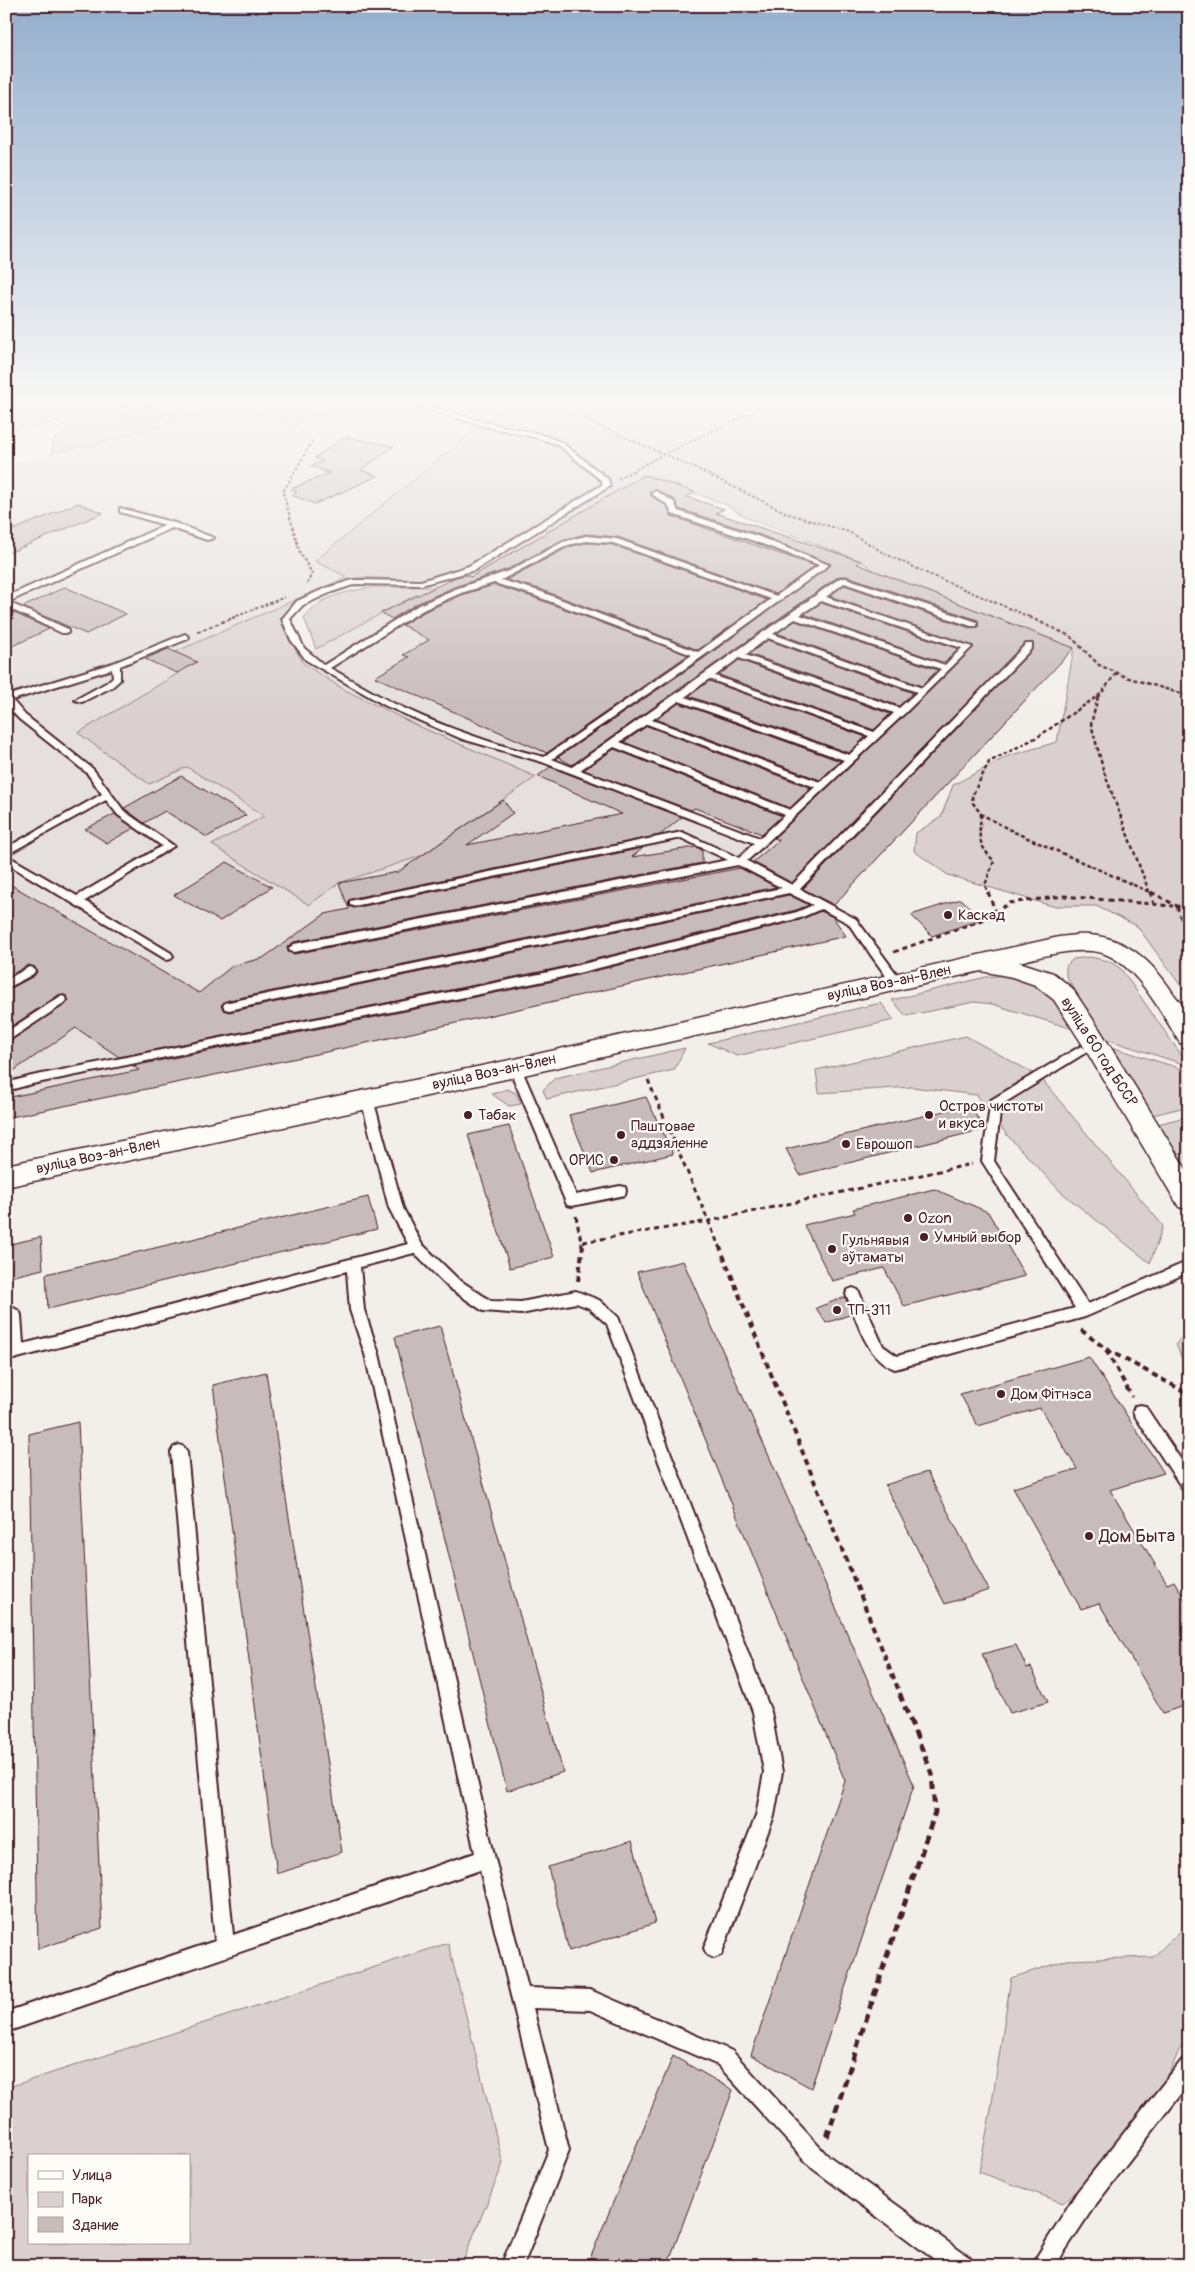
<svg xmlns="http://www.w3.org/2000/svg" width="1195" height="2272" viewBox="0 0 1195 2272" font-family="Pangolin,sans-serif">
  <style>
    .built { fill: #e5dfdd }
    .green { fill: #d9d0cf; stroke: #92787d; fill-rule: evenodd }
    .building { fill: #c8bbbb; stroke: #4a1f2b }
    .lines { fill: none; stroke-linecap: round; stroke-linejoin: round }
    .service-casing { stroke: #4a1f2b; stroke-width: 4 }
    .secondary-casing { stroke: #4a1f2b; stroke-width: 3 }
    .path-far4 { stroke: #4a1f2b; stroke-width: 2; stroke-dasharray: 3 2; stroke-linecap: butt }
    .path-far3 { stroke: #4a1f2b; stroke-width: 2.5; stroke-dasharray: 4 2.5; stroke-linecap: butt }
    .path-far2 { stroke: #4a1f2b; stroke-width: 3; stroke-dasharray: 5 4; stroke-linecap: butt }
    .path-far1 { stroke: #4a1f2b; stroke-width: 4; stroke-dasharray: 6 4.5; stroke-linecap: butt }
    .path { stroke: #4a1f2b; stroke-width: 5; stroke-dasharray: 8 5.5; stroke-linecap: butt }
    .service { fill: #fdfcf7; fill-rule: evenodd }
    .secondary { fill: #fdfcf7; fill-rule: evenodd }
    .poi-dot { fill: #4a1f2b; stroke: #fdfcf7; stroke-width: 2 }
    .labels { text-anchor: middle; dominant-baseline: central; stroke-width: 4.5; stroke-linejoin: round; paint-order: stroke }
    .poi-label { font-size: 15px; fill: #4a1f2b; stroke: #fdfcf7; text-anchor: start }
    .street-label { font-size: 15px; fill: #4a1f2b; stroke: #fdfcf7 }
    .near-poi-label { font-size: 18px; fill: #4a1f2b; stroke: #fdfcf7; text-anchor: start }
  </style>
  <rect width="100%" height="100%" fill="#f2efeb"/>
  <filter id="ink" filterUnits="userSpaceOnUse"><feTurbulence type="fractalNoise" baseFrequency=".02" numOctaves="2"/><feDisplacementMap in="SourceGraphic" scale="10" xChannelSelector="R" yChannelSelector="G"/><feConvolveMatrix kernelMatrix="1 2 1 2 8 2 1 2 1" color-interpolation-filters="sRGB"/></filter>
  <g filter="url(#ink)">
    <path class="built" d="M 93,402 L 198,402 L 157,417 L 128,417 Z
      M 349,402 L 506,403 L 316,560 L 347,576 L 176,652 L 197,662 L 78,733 L 149,784 L 186,767 L 265,816 L 213,846 L 309,905 L 339,883 L 421,856 L 418,726 L 343,689 L 299,658 L 417,594 L 420,595 L 463,574 L 471,577 L 646,474 L 695,492 L 701,501 L 724,509 L 717,514 L 861,561 L 875,571 L 1074,648 L 838,901 L 831,915 L 846,936 L 6,1118 L 6,464 L 95,444 L 222,408 L 236,406 L 294,426 Z"/>
    <path class="green" d="M 6,402 L 42,402 L 47,406 L 93,402 L 128,417 L 157,417 L 198,402 L 349,402 L 294,426 L 236,406 L 222,408 L 95,444 L 52,453 L 54,439 L 69,429 L 58,422 L 15,430 L 6,429 Z
      M 502,402 L 1189,402 L 1189,997 L 1137,926 L 1096,906 L 1052,906 L 948,875 L 914,851 L 916,833 L 941,817 L 953,785 L 1008,756 L 1057,742 L 1074,648 L 875,571 L 861,561 L 747,518 L 727,505 L 646,475 L 471,577 C 453,569 437,578 418,580 C 398,581 377,576 357,578 C 340,581 309,597 292,604 L 282,625 L 303,663 L 343,689 L 418,726 L 536,777 L 421,856 L 339,883 L 309,905 L 212,845 L 264,816 L 187,767 L 149,784 L 78,733 L 197,662 L 175,652 L 347,577 L 315,561 L 506,404 Z
      M 372,587 L 436,587 L 420,595 L 417,594 L 316,649 L 304,618 C 319,596 346,592 372,587 Z
      M 1090,957 L 1109,961 L 1121,969 L 1189,1066 L 1106,1039 L 1066,976 L 1066,966 L 1073,959 Z
      M 1005,975 C 1044,979 1055,998 1073,1029 L 992,1004 L 974,1002 L 906,1016 L 892,1000 L 986,977 Z
      M 881,1003 L 894,1020 L 737,1056 L 708,1043 Z
      M 966,1036 L 1040,1077 L 1163,1226 L 1150,1263 L 1061,1192 L 1007,1135 L 977,1095 L 912,1087 L 819,1093 L 816,1070 Z
      M 1111,1047 L 1189,1071 L 1189,1106 L 1153,1115 Z
      M 685,1048 L 674,1070 L 547,1099 L 543,1090 L 555,1078 Z
      M 507,1089 L 516,1093 L 521,1104 L 509,1106 L 492,1094 Z
      M 1189,1116 L 1189,1176 L 1158,1124 Z
      M 1189,1329 L 1189,1377 L 1176,1344 Z
      M 1189,1923 L 1189,2035 L 1180,2048 L 1148,2124 L 1063,2203 L 979,2172 L 991,2109 L 1011,1978 L 1067,1960 L 1153,1957 Z
      M 448,1943 L 503,2164 L 461,2266 L 6,2266 L 6,2088 ZM 29,2156 L 189,2156 L 189,2243 L 29,2243 Z"/>
    <path class="building" d="M 345,437 L 394,446 L 361,470 L 378,476 L 315,504 L 291,495 L 297,492 L 291,489 L 329,473 L 311,466 L 323,461 L 314,458 Z
      M 644,475 L 695,492 L 687,497 L 724,509 L 716,513 L 861,561 L 857,564 L 1074,648 L 834,905 L 803,889 L 1033,649 L 1033,643 L 1025,643 L 792,883 L 753,862 L 779,840 L 774,838 L 905,715 L 974,647 L 830,596 L 844,585 L 970,628 L 978,627 L 978,620 L 847,576 L 839,576 L 572,765 L 558,757 L 703,659 L 831,564 L 758,534 L 679,509 L 675,500 L 655,489 L 650,492 L 651,496 L 667,506 L 671,516 L 815,566 L 776,594 L 618,537 L 586,534 L 562,540 L 508,569 L 454,587 L 416,604 L 392,619 L 381,613 L 456,577 L 466,575 L 471,577 Z
      M 78,503 L 103,513 L 6,554 L 6,533 Z
      M 586,543 L 613,545 L 767,600 L 698,650 L 540,589 L 506,580 L 569,547 Z
      M 494,585 L 532,597 L 688,655 L 547,753 L 375,677 L 409,657 L 403,655 L 429,640 L 402,625 L 424,612 L 462,595 Z
      M 65,587 L 126,614 L 86,634 L 23,607 Z
      M 821,603 L 959,649 L 944,663 L 804,614 Z
      M 12,612 L 49,629 L 6,649 L 6,615 Z
      M 795,621 L 938,670 L 922,686 L 777,633 Z
      M 768,640 L 913,693 L 899,706 L 749,654 Z
      M 168,649 L 175,652 L 197,662 L 177,673 L 145,659 Z
      M 739,660 L 890,714 L 874,730 L 719,675 Z
      M 709,681 L 866,737 L 849,753 L 689,696 Z
      M 679,703 L 840,761 L 820,780 L 656,719 Z
      M 647,726 L 811,788 L 790,808 L 624,742 Z
      M 614,749 L 782,816 L 762,834 L 695,808 L 691,810 L 584,770 Z
      M 550,767 L 682,817 L 660,835 L 354,898 L 349,900 L 349,906 L 354,908 L 643,848 L 632,857 L 696,847 L 702,850 L 702,863 L 294,942 L 287,947 L 288,952 L 294,954 L 740,868 L 776,887 L 229,1000 L 221,1005 L 223,1010 L 229,1012 L 789,895 L 809,905 L 796,910 L 554,969 L 119,1057 L 76,1028 L 6,1076 L 6,1044 L 69,1001 L 67,996 L 60,994 L 6,1030 L 6,991 L 34,976 L 37,972 L 35,967 L 28,965 L 6,978 L 6,882 L 199,993 L 232,966 L 263,958 L 325,914 L 349,909 L 339,883 L 398,872 L 503,800 L 513,813 L 467,845 L 622,814 L 538,776 Z
      M 181,776 L 246,815 L 207,837 L 165,811 L 144,823 L 124,808 Z
      M 115,814 L 134,828 L 107,843 L 85,829 Z
      M 227,862 L 272,887 L 220,921 L 174,895 Z
      M 961,899 L 982,919 L 932,936 L 911,915 Z
      M 821,911 L 833,917 L 846,936 L 326,1052 L 6,1118 L 6,1098 L 139,1070 L 133,1066 L 554,981 L 800,920 Z
      M 646,1097 L 673,1154 L 593,1173 L 569,1115 Z
      M 969,1105 L 985,1129 L 800,1175 L 786,1149 Z
      M 509,1126 L 554,1257 L 510,1268 L 468,1135 Z
      M 934,1189 L 988,1212 L 1025,1276 L 904,1306 L 884,1268 L 832,1281 L 804,1225 L 855,1213 L 853,1209 Z
      M 368,1197 L 377,1229 L 48,1309 L 46,1274 Z
      M 41,1237 L 43,1269 L 6,1278 L 6,1245 Z
      M 683,1261 L 914,1785 L 811,2088 L 751,2055 L 845,1781 L 637,1272 Z
      M 845,1297 L 852,1314 L 826,1323 L 816,1308 Z
      M 440,1326 L 563,1772 L 507,1791 L 395,1337 Z
      M 1089,1357 L 1164,1473 L 1110,1490 L 1167,1584 L 1174,1581 L 1189,1606 L 1189,1704 L 1163,1713 L 1099,1603 L 1081,1609 L 1013,1488 L 1077,1469 L 1040,1408 L 978,1426 L 960,1394 Z
      M 266,1372 L 342,1852 L 277,1874 L 213,1385 Z
      M 78,1422 L 102,1928 L 38,1949 L 29,1434 Z
      M 927,1472 L 989,1590 L 945,1604 L 885,1485 Z
      M 1016,1645 L 1027,1668 L 1031,1667 L 1048,1702 L 1010,1713 L 982,1654 Z
      M 632,1841 L 655,1923 L 569,1951 L 548,1867 Z
      M 673,2056 L 733,2090 L 667,2266 L 587,2266 Z"/>
    <g class="lines">
      <defs>
        <path id="service" d="M 115,402 L 134,404 L 159,402 L 134,408 Z
          M 406,402 L 416,402 L 483,422 L 540,434 L 561,442 L 608,479 L 610,486 L 475,570 L 421,585 L 356,584 L 332,592 L 303,605 L 290,619 L 304,648 L 324,665 L 417,606 L 455,589 L 509,571 L 563,542 L 586,536 L 617,539 L 776,596 L 819,565 L 751,540 L 672,514 L 668,505 L 653,495 L 652,493 L 656,491 L 674,502 L 678,511 L 757,536 L 829,565 L 702,657 L 552,759 L 572,767 L 840,578 L 846,578 L 977,622 L 977,626 L 971,626 L 844,583 L 826,597 L 972,647 L 904,714 L 747,861 L 792,885 L 1026,644 L 1032,644 L 1032,648 L 800,889 L 856,919 L 901,980 L 895,984 L 891,983 L 848,923 L 821,909 L 800,918 L 554,979 L 32,1084 L 6,1091 L 6,1083 L 32,1076 L 554,971 L 797,912 L 813,905 L 789,893 L 229,1010 L 225,1009 L 223,1006 L 225,1003 L 229,1002 L 782,888 L 738,865 L 294,952 L 290,951 L 289,948 L 294,944 L 728,860 L 681,838 L 354,906 L 350,905 L 350,901 L 354,900 L 682,832 L 739,858 L 754,843 L 542,762 L 462,739 L 386,706 L 306,660 L 291,640 L 282,619 L 297,601 L 326,588 L 353,580 L 421,581 L 469,566 L 602,485 L 602,481 L 557,444 L 538,438 L 480,425 ZM 586,541 L 613,543 L 771,599 L 698,652 L 539,591 L 501,580 L 568,545 ZM 494,583 L 533,595 L 692,655 L 544,757 C 492,744 443,727 395,704 C 373,693 352,680 330,668 L 423,610 L 461,593 ZM 821,601 L 962,648 L 945,665 L 800,615 ZM 795,619 L 941,669 L 922,688 L 773,634 ZM 768,638 L 917,692 L 899,708 L 745,655 ZM 739,658 L 894,713 L 874,732 L 715,676 ZM 709,679 L 869,736 L 849,755 L 685,697 ZM 679,701 L 844,760 L 820,782 L 652,720 ZM 647,724 L 815,787 L 790,810 L 620,742 ZM 614,747 L 785,815 L 760,838 L 580,770 Z
          M 120,508 L 175,523 L 214,538 L 207,540 L 172,528 L 8,602 L 68,629 L 68,633 L 62,633 L 6,607 L 6,597 L 165,525 L 120,512 Z
          M 185,634 L 189,637 L 188,639 L 120,666 L 120,680 L 112,687 L 82,702 L 75,700 L 106,683 L 113,677 L 112,669 L 12,700 L 25,715 L 93,769 L 124,811 L 174,846 L 85,901 L 171,953 L 173,956 L 171,959 L 167,960 L 6,863 L 6,848 L 102,794 L 87,773 L 19,719 L 6,705 L 6,696 L 113,663 ZM 106,800 L 118,815 L 162,846 L 77,896 L 6,855 Z
          M 29,967 L 33,968 L 35,971 L 33,974 L 6,989 L 6,980 Z
          M 61,996 L 65,997 L 67,1000 L 65,1003 L 6,1042 L 6,1032 Z
          M 1081,1046 L 1087,1050 L 1085,1053 L 1001,1105 L 994,1161 L 1088,1304 L 1189,1261 L 1189,1272 L 1085,1317 L 895,1369 C 866,1359 857,1320 846,1294 L 848,1290 L 853,1288 L 858,1290 L 883,1346 L 897,1356 L 1075,1308 L 982,1161 L 991,1100 Z
          M 515,1064 L 521,1068 L 576,1195 L 620,1186 L 625,1187 L 626,1191 L 625,1195 L 572,1206 L 567,1205 L 509,1068 Z
          M 367,1095 L 373,1099 L 403,1208 L 421,1243 L 458,1279 L 491,1301 L 521,1302 L 576,1291 L 599,1300 L 618,1317 L 771,1712 L 782,1772 L 774,1816 L 721,1955 L 714,1958 L 707,1955 L 704,1948 L 756,1816 L 764,1772 L 753,1712 L 607,1324 L 589,1308 L 576,1303 L 521,1314 L 483,1311 L 448,1287 L 414,1253 L 360,1267 L 364,1310 L 379,1354 L 495,1859 L 528,1988 L 590,1990 L 732,2051 L 826,2154 L 970,2258 L 973,2266 L 943,2266 L 812,2168 L 718,2065 L 590,2010 L 533,2008 L 569,2150 L 523,2266 L 501,2266 L 549,2150 L 480,1870 L 6,2032 L 6,2012 L 215,1941 L 171,1452 L 174,1447 L 179,1445 L 184,1447 L 187,1452 L 233,1935 L 475,1853 L 365,1354 L 350,1310 L 347,1271 L 6,1361 L 6,1349 L 10,1348 L 6,1304 L 19,1311 L 21,1315 L 23,1344 L 408,1244 L 389,1208 L 361,1099 Z
          M 1140,1405 L 1145,1406 L 1189,1472 L 1189,1493 L 1184,1491 L 1135,1416 L 1133,1411 L 1135,1406 Z
          M 1189,2057 L 1189,2084 L 1093,2208 L 1055,2266 L 1031,2266 L 1077,2192 L 1182,2060 Z"/>
        <path id="secondary" d="M 1076,935 C 1120,932 1150,958 1173,993 C 1178,1000 1185,1007 1188,1015 C 1191,1023 1189,1037 1189,1046 L 1180,1043 C 1161,1013 1132,954 1092,951 C 1068,949 1043,956 1019,962 L 1053,973 L 1072,988 L 1100,1030 L 1189,1174 L 1189,1210 L 1179,1207 L 1081,1042 L 1054,1000 L 1035,985 L 1012,977 L 981,971 L 515,1077 L 6,1187 L 6,1165 L 515,1059 L 1059,937 Z"/>
      </defs>
      <use href="#service" class="service-casing"/>
      <use href="#secondary" class="secondary-casing"/>
      <path class="path-far4" d="M 537,402 L 582,418 L 699,470 L 789,514 L 849,532 L 886,554 L 926,573 L 1032,618
        M 618,479 L 664,454 L 774,402
        M 307,584 L 312,573 L 300,553 L 283,492 L 313,440
        M 232,618 L 285,597"/>
      <path class="path-far3" d="M 1029,617 L 1070,636 L 1099,665 L 1126,677 L 1189,696
        M 197,632 L 235,617
        M 1116,673 L 1101,694 L 1039,736 L 989,762 L 972,796 L 973,803 L 981,814 L 1014,832 L 1154,894
        M 1098,697 L 1091,724 L 1104,772 L 1150,894
        M 981,814 C 979,838 977,843 994,861 L 985,885 L 988,894"/>
      <path class="path-far2" d="M 988,892 L 996,913
        M 1150,892 L 1154,904
        M 1151,892 L 1177,906 L 1189,907
        M 1177,906 L 1189,943
        M 894,952 L 988,918 L 1009,903 L 1064,896 L 1173,906
        M 648,1080 L 719,1246
        M 576,1216 L 582,1246
        M 583,1242 L 709,1221 L 972,1164"/>
      <path class="path-far1" d="M 719,1245 L 901,1696
        M 578,1281 L 583,1245
        M 1081,1330 L 1106,1349 L 1189,1394
        M 1106,1350 L 1132,1397"/>
      <path class="path" d="M 827,2137 L 935,1812 L 932,1774 L 900,1695"/>
      <use href="#service" class="service"/>
      <use href="#secondary" class="secondary"/>
    </g>
  </g>
  <linearGradient id="sky" x2="0" y2="1"><stop stop-color="#94aece"/><stop offset="0.56" stop-color="#f9f8f6"/><stop offset="1" stop-color="#f9f8f6" stop-opacity="0"/></linearGradient>
  <rect width="1195" height="720" fill="url(#sky)"/>
  <g class="poi-dot">
    <circle cx="948" cy="915" r="5"/>
    <circle cx="468" cy="1115" r="5"/>
    <circle cx="929" cy="1115" r="5"/>
    <circle cx="621" cy="1135" r="5"/>
    <circle cx="846" cy="1144" r="5"/>
    <circle cx="614" cy="1160" r="5"/>
    <circle cx="908" cy="1218" r="5"/>
    <circle cx="924" cy="1237" r="5"/>
    <circle cx="832" cy="1249" r="5"/>
    <circle cx="837" cy="1310" r="5"/>
    <circle cx="1001" cy="1394" r="5"/>
    <circle cx="1089" cy="1536" r="5"/>
  </g>
  <g class="labels">
    <g class="poi-label">
      <text x="958" y="915">Каскад</text>
      <text x="939" y="1106">Остров чистоты<tspan x="939" dy="17">и вкуса</tspan></text>
      <text x="478" y="1115">Табак</text>
      <text x="631" y="1126">Паштовае<tspan x="631" dy="17">аддзяленне</tspan></text>
      <text x="856" y="1144">Еврошоп</text>
      <text x="604" y="1160" text-anchor="end">ОРИС</text>
      <text x="918" y="1218">Ozon</text>
      <text x="934" y="1237">Умный выбор</text>
      <text x="842" y="1240">Гульнявыя<tspan x="842" dy="17">аўтаматы</tspan></text>
      <text x="847" y="1310">ТП-311</text>
      <text x="1011" y="1394">Дом Фітнэса</text>
    </g>
    <g class="street-label">
      <text transform="translate(889 983) rotate(-12)">вуліца Воз-ан-Влен</text>
      <text transform="translate(1099 1052) rotate(57)">вуліца 60 год БССР</text>
      <text transform="translate(494 1072) rotate(-12)">вуліца Воз-ан-Влен</text>
      <text transform="translate(98 1156) rotate(-12)">вуліца Воз-ан-Влен</text>
    </g>
    <g class="near-poi-label">
      <text x="1099" y="1536">Дом Быта</text>
    </g>
  </g>
  <rect width="1195" height="2272" fill="none" stroke="#fdfcf7" stroke-width="25"/>
  <rect x="12" y="12" width="1170" height="2247" fill="none" stroke="#4a1f2b" stroke-width="2" filter="url(#ink)"/>
  <rect x="28" y="2154" width="162" height="90" fill="#fdfcf7" stroke="#b5a4a5"/>
  <rect x="38" y="2171" width="25" height="8" fill="#fdfcf7" stroke="#b5a4a5"/>
  <text x="72" y="2180" font-size="15" fill="#4a1f2b">Улица</text>
  <rect x="38" y="2192" width="25" height="15" fill="#d9d0cf" stroke="#b5a4a5"/>
  <text x="72" y="2204" font-size="15" fill="#4a1f2b">Парк</text>
  <rect x="38" y="2217" width="25" height="15" fill="#c8bbbb" stroke="#b5a4a5"/>
  <text x="72" y="2230" font-size="15" fill="#4a1f2b">Здание</text>
</svg>
